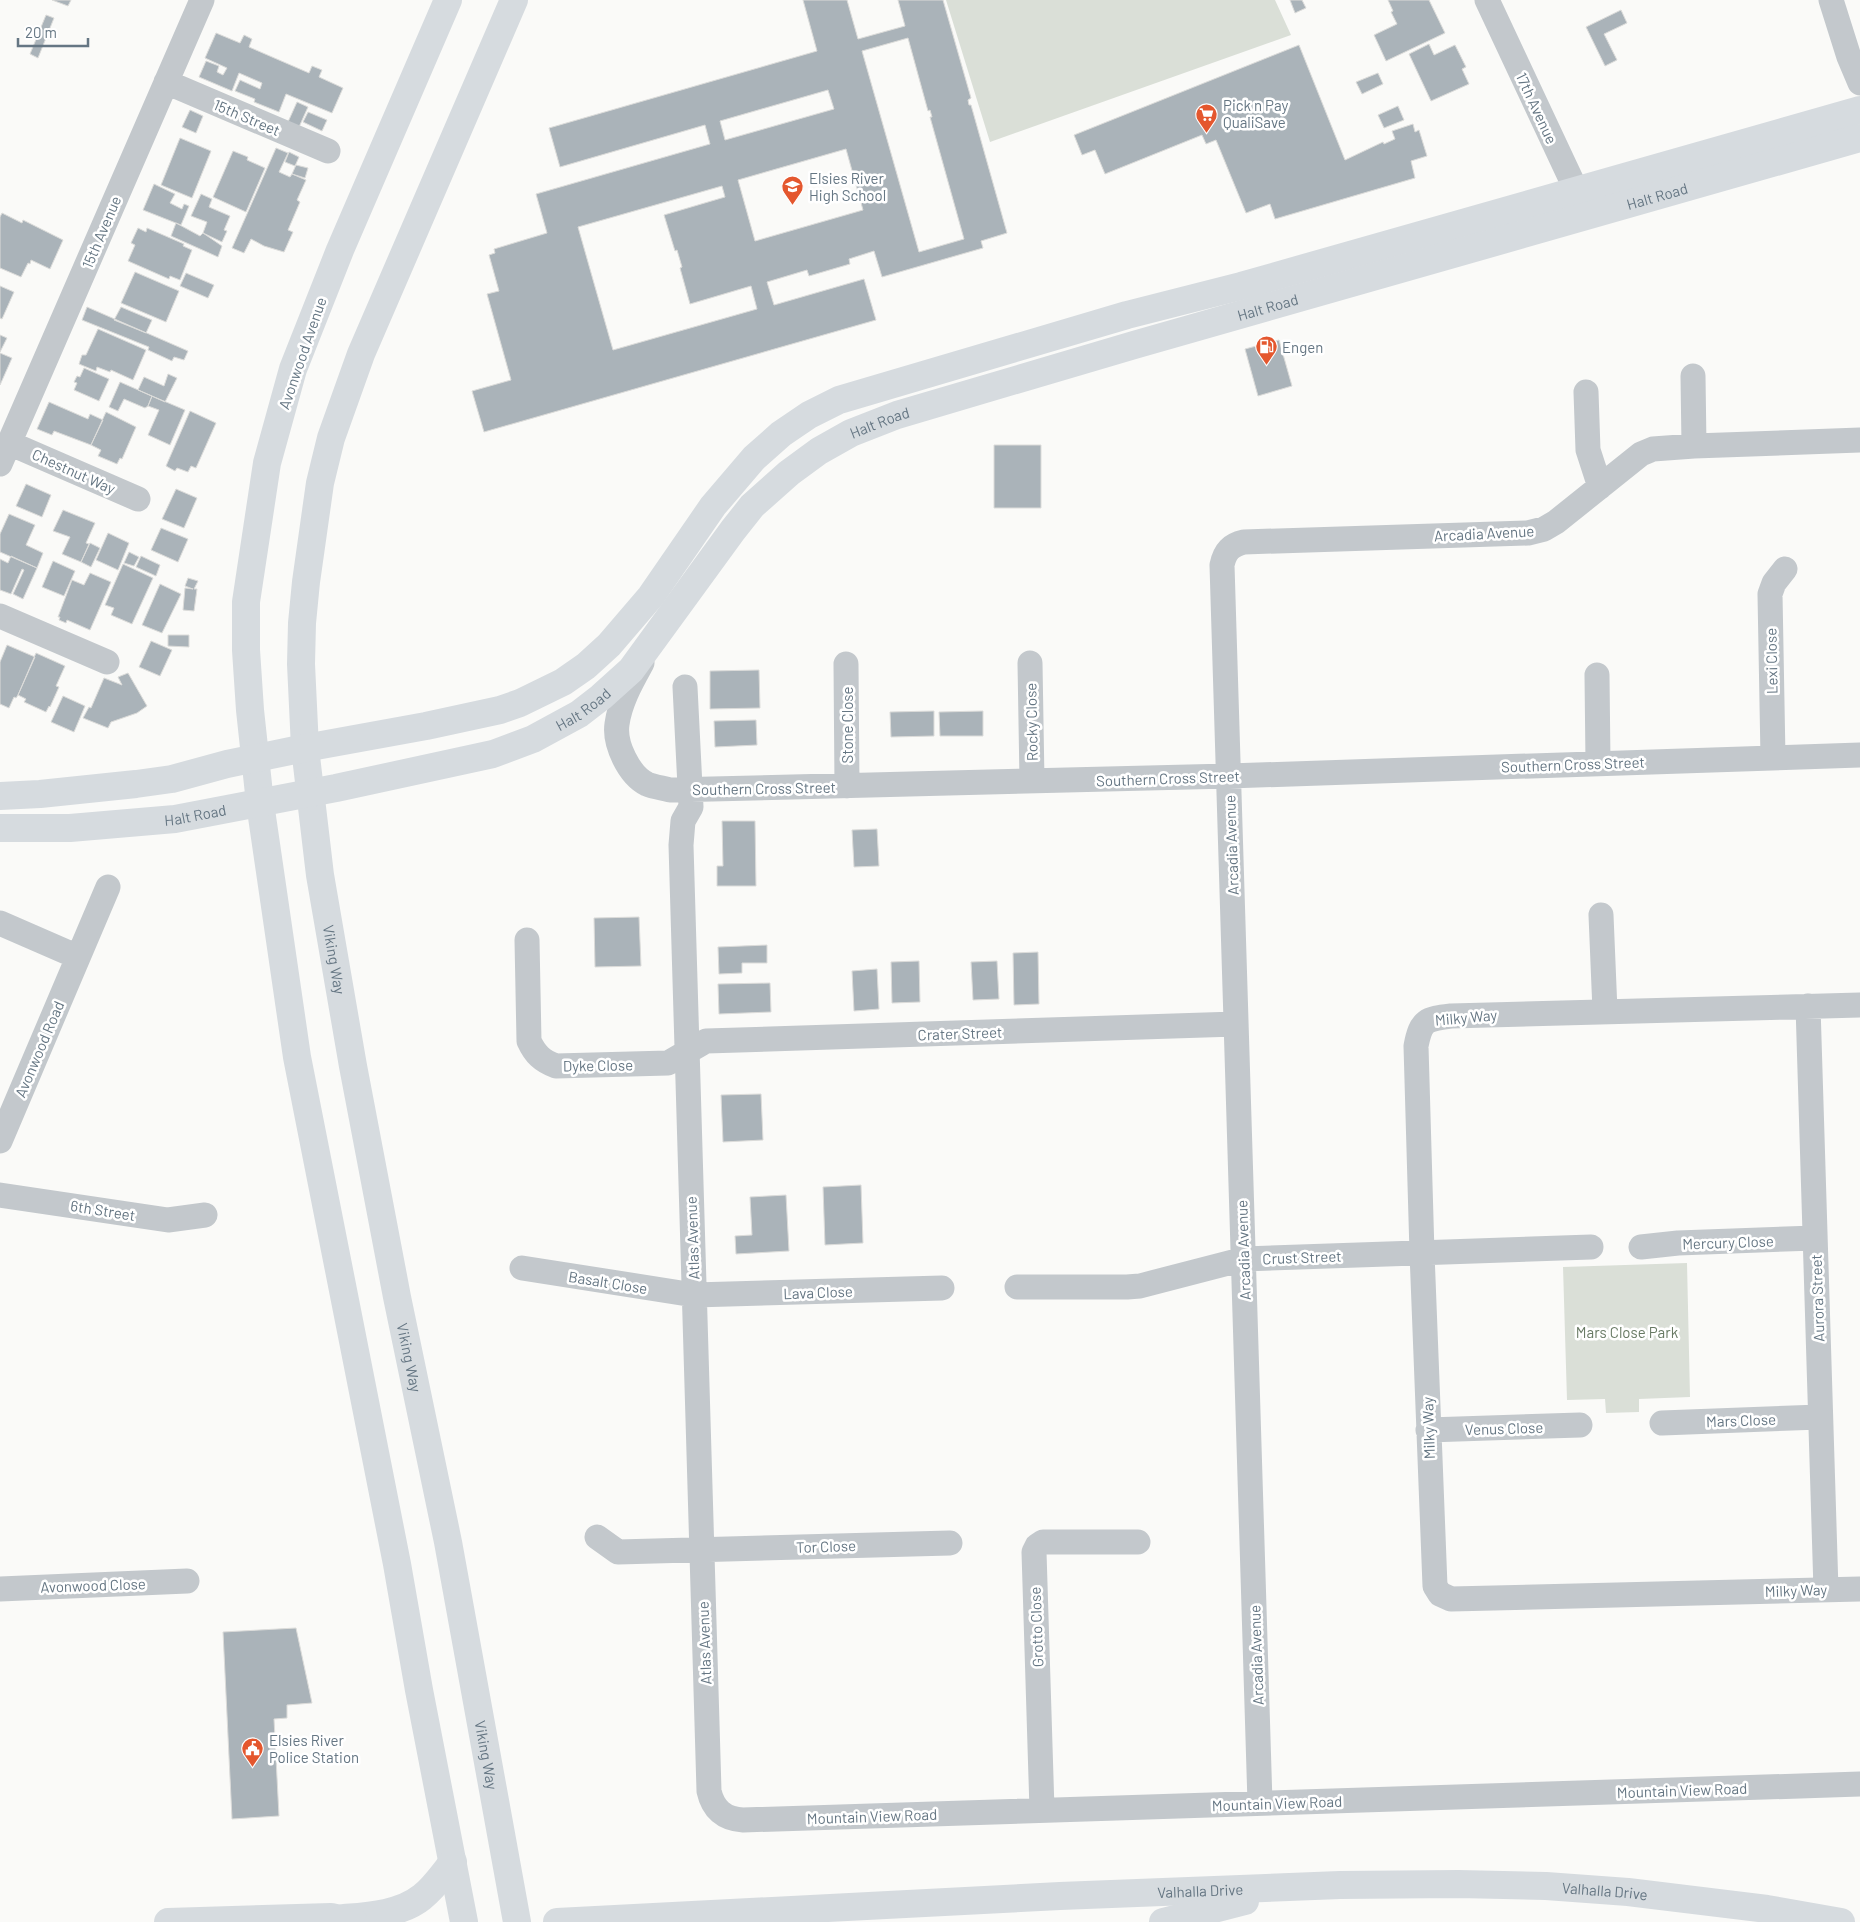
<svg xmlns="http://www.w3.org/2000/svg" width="1860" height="1922" viewBox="0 0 1860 1922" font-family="Barlow,sans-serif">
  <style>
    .green { fill: #dadfd7 }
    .building { fill: #aab3b9; stroke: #dcdcda; fill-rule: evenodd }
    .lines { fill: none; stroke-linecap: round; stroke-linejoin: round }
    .street { stroke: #c3c8cc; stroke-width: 25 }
    .secondary { stroke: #d6dbdf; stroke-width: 28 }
    .labels { text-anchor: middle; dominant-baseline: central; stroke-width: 5; stroke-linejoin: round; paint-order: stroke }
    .poi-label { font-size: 15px; fill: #657683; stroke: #fff; text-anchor: start }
    .street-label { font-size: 15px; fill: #657683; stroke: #fff }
    .park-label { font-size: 15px; fill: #687a64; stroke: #fff }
  </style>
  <rect width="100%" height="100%" fill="#fafaf8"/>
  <path class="green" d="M 946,0 L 1275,0 L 1291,35 L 990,142 Z
    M 1687,1263 L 1690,1397 L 1639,1399 L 1639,1412 L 1606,1413 L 1605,1399 L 1567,1400 L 1563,1267 Z"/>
  <path class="building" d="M 52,0 L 71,0 L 68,6 Z
    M 803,0 L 847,0 L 858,39 L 905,26 L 898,0 L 943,0 L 971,98 L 968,100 L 969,105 L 971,105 L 1007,233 L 981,241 L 983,248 L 882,277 L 874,251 L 849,259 L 850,264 L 809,276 L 807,270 L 767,282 L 774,305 L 864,279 L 876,320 L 484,432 L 472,391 L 511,380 L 487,294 L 499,291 L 489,255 L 495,253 L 494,249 L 547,233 L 536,194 L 710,144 L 705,125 L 560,167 L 549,128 L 817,51 ZM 908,38 L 928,111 L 930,110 L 932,117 L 930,117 L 964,239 L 919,252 L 862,51 ZM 828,90 L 834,109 L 725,140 L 720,121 ZM 846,149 L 863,210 L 755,241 L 738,180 ZM 722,186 L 725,197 L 664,215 L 675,251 L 677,250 L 682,267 L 680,268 L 690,304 L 751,286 L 757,309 L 613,350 L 578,227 Z
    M 1290,0 L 1302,0 L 1306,8 L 1295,13 Z
    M 1388,0 L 1429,0 L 1445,33 L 1386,61 L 1374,35 L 1397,24 L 1391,12 L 1393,11 Z
    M 1621,10 L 1627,23 L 1604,34 L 1617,60 L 1605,66 L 1586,27 Z
    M 46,15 L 54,18 L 38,58 L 30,54 Z
    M 216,33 L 240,43 L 244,35 L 252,39 L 249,47 L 309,73 L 312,66 L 322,70 L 319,77 L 343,88 L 332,113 L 286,94 L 279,112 L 254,102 L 255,99 L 235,91 L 240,80 L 260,89 L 262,83 L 239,73 L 232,91 L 199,77 L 206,61 L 219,66 L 217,72 L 223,75 L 227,68 L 205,58 Z
    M 1429,44 L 1434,55 L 1455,45 L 1466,67 L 1462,69 L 1469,84 L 1431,101 L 1409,54 Z
    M 1299,45 L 1345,160 L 1383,142 L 1384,144 L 1395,139 L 1392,131 L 1413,124 L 1415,132 L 1419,130 L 1427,156 L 1411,161 L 1415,178 L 1275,219 L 1270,204 L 1246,213 L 1216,140 L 1206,144 L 1202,135 L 1105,174 L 1095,150 L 1082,155 L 1074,135 Z
    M 1378,73 L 1383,84 L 1362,94 L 1356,82 Z
    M 297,102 L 308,107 L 299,127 L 288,122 Z
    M 1398,106 L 1404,120 L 1384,128 L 1378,115 Z
    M 190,110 L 203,116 L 196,133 L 182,127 Z
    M 308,112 L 327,120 L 322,131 L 303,122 Z
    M 180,138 L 211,151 L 192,198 L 161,185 Z
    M 276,148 L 288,153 L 279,172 L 290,177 L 292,174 L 306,180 L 297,200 L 300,202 L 288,230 L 293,232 L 284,252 L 264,246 L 251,239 L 244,253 L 232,248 Z
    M 233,151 L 248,157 L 247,160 L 265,168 L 246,212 L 213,197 Z
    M 289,152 L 299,157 L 295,166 L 285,162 Z
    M 296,165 L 308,168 L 305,178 L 292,174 Z
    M 154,184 L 175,194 L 170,203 L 182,209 L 184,204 L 189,206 L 181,225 L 143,210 Z
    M 201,194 L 212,199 L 209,207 L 230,216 L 224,230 L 227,231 L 222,242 L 203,233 L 207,222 L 191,216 Z
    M 2,213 L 22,223 L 23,220 L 63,240 L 50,269 L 31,260 L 30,264 L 28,263 L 21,277 L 0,268 L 0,217 Z
    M 176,223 L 200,236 L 203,233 L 222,246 L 218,257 L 171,236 Z
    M 138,228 L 146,232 L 147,228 L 184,244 L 183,246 L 192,250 L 180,280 L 170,276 L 169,279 L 128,261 L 135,245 L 131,243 Z
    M 135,272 L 179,291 L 166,322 L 121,303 Z
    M 186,273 L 214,285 L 208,298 L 180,286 Z
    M 0,286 L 14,292 L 2,319 L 0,318 Z
    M 87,307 L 188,351 L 184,360 L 174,357 L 172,361 L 148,350 L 149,347 L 82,320 Z
    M 121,307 L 152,320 L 146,333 L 114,320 Z
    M 98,329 L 146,350 L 133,380 L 111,370 L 110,372 L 97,367 L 96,371 L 79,364 L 82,355 L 86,355 Z
    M 0,335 L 7,338 L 0,352 Z
    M 1279,340 L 1292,386 L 1258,396 L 1245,349 Z
    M 0,353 L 12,358 L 0,385 Z
    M 84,368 L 109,379 L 99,401 L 74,390 L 77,383 L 74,382 L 77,376 L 80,377 Z
    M 168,374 L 177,378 L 165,402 L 138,390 L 144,377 L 164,386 Z
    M 120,382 L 152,396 L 148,406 L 145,408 L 124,399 L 118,411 L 109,407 Z
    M 152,396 L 185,410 L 170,445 L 148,435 L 159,410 L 148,406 Z
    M 49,402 L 88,419 L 90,414 L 103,420 L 91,445 L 54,431 L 52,435 L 37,429 Z
    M 190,411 L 216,423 L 196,468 L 191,466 L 188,472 L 177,468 L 175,471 L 166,466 Z
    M 106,412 L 136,427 L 122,459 L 120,458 L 117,464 L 98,456 L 101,450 L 91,445 Z
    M 994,445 L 1041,445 L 1041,508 L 994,508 Z
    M 26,484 L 51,495 L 42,517 L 16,506 Z
    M 176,489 L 197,498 L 184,528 L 162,519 Z
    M 63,510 L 95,523 L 86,543 L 89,544 L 81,562 L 62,554 L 70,537 L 53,531 Z
    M 9,514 L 35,525 L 26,545 L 43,553 L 37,568 L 0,552 L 0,534 Z
    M 161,528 L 188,539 L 178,562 L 151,550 Z
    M 108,533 L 129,543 L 118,570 L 96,560 Z
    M 90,543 L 100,548 L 91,567 L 81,562 Z
    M 129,552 L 139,557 L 134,566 L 124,563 Z
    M 11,556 L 37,568 L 23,599 L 13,594 L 24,570 L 22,569 L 11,594 L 0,590 L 0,559 L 8,563 Z
    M 141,556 L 160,565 L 156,576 L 136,567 Z
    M 53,561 L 75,571 L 64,596 L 42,587 Z
    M 123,564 L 153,578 L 132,624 L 111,615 L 114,608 L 105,605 Z
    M 90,573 L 111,582 L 90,630 L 67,620 L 66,623 L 59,620 L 60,617 L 58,617 L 72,580 L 84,585 Z
    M 188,578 L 198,581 L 194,589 L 197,589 L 194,611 L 183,610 L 185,588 L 193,589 L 185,586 Z
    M 160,584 L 181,594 L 162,633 L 142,625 Z
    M 168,635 L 189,635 L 189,647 L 168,646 Z
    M 151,641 L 172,650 L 160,676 L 139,667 Z
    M 7,645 L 35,657 L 18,695 L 16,698 L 14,697 L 9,708 L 0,704 L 0,662 Z
    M 36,653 L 65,666 L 56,686 L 59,687 L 50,707 L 49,706 L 46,712 L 24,702 L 26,699 L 18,695 Z
    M 759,670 L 760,708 L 710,709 L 710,671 Z
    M 128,673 L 147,706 L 137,713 L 111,722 L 108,728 L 83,718 L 89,707 L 91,708 L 104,678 L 122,685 L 118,677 Z
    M 63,696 L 85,706 L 74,732 L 51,722 Z
    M 934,711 L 934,736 L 891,737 L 890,712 Z
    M 983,711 L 983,736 L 940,736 L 939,712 Z
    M 756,720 L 757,745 L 715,747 L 714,721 Z
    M 722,821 L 755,821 L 756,886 L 717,886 L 717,866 L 723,866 Z
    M 877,829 L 879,866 L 854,867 L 852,830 Z
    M 639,917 L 641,966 L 595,967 L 594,918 Z
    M 767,945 L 767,963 L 742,963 L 742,973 L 719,974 L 718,947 Z
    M 1038,952 L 1039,1004 L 1014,1005 L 1013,953 Z
    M 919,961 L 920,1002 L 892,1003 L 891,962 Z
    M 997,961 L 999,999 L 973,1000 L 971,962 Z
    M 877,969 L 879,1009 L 854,1011 L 852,971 Z
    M 770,983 L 771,1012 L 719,1014 L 718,984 Z
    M 761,1094 L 763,1140 L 723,1142 L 721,1095 Z
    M 861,1185 L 863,1243 L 825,1245 L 823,1187 Z
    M 786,1195 L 789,1251 L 736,1254 L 735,1236 L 752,1235 L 750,1197 Z
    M 296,1628 L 312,1703 L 287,1705 L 287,1718 L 274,1719 L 279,1816 L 232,1819 L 223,1632 Z"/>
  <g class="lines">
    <path class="street" d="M 1487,0 L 1585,209
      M 1831,0 L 1849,57 L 1860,83
      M 166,82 L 328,151
      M 1693,376 L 1694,446
      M 1586,392 L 1588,450 L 1600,487
      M 9,443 L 138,499
      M 0,464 L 202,0
      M 0,616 L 107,662
      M 642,663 C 631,683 620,702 617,724 C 614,744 629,775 647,784 C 654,787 663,788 670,790 L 1229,776 L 1860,755
      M 1030,663 L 1032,781
      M 846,664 L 847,786
      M 1597,675 L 1598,763
      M 685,687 L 691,807 L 683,821 L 681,845 L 709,1791 C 713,1809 724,1819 743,1820 L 1860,1784
      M 1773,758 L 1770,594 L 1774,583 L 1785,569
      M 1601,915 L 1605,1011
      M 0,923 L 78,957
      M 527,940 L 529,1041 C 535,1054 542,1061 556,1066 L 668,1063 L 706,1041 L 1236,1024
      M 1860,1005 L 1451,1016 C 1426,1019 1421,1020 1416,1046 L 1422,1253 L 1435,1586 L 1440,1594 L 1451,1599 L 1860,1589
      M 1808,1006 L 1826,1590
      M 0,1141 L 108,887
      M 0,1195 L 168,1220 L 205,1215
      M 1641,1247 L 1678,1243 L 1815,1238
      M 522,1268 L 694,1295 L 942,1288
      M 1017,1287 L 1127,1287 L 1140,1286 L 1244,1259 L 1591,1247
      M 1662,1423 L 1820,1417
      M 1428,1430 L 1580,1425
      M 597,1537 L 618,1552 L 950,1543
      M 0,1589 L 187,1581
      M 1260,1803 L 1222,565 C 1225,551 1231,545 1244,542 L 1528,533 L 1544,529 L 1556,522 L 1641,454 L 1653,449 L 1694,446 L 1860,440
      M 1042,1810 L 1034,1552 L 1037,1546 L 1043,1542 L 1138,1542"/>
    <g class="secondary">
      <path d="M 448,0 L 340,250 L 293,369 L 267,463 L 246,602 L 246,650 L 250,710 L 260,803 L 297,1057 L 397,1564 L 419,1690 L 464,1922"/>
      <path id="s1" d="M 514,0 L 361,354 L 331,438 L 320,483 L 306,582 L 302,623 L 301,664 L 305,748 L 320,875 L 353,1066 L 397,1297 L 448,1542 L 517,1922"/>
      <path d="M 0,796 L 40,794 L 136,784 L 172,779 L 227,764 L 305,748 L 426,726 L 500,710 L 520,703 L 563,682 L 586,666 L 609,645 L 651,596 L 713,506 L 754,458 L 781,434 L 809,415 L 839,400 L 1127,315 L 1241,286 L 1860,110"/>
      <path id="s2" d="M 0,828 L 70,828 L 175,819 L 336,788 L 493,754 L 533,739 L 579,714 L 601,697 L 631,670 L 733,530 L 752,506 L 789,473 L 819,451 L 851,433 L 897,415 L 1134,345 L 1860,138"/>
      <path d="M 344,1918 C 369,1916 401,1914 422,1897 C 434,1888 443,1874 453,1862"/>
      <path d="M 168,1922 L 331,1917 L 354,1922"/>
      <path id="s3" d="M 557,1922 L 1060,1896 L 1340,1885 L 1458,1884 L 1546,1886 L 1628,1892 L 1767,1909 L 1841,1922"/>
      <path d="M 1163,1922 L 1245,1901"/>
    </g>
  </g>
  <defs>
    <symbol id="supermarket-pin" viewBox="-11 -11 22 30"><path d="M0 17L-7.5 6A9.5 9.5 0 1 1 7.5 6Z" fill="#e4572e" stroke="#fff"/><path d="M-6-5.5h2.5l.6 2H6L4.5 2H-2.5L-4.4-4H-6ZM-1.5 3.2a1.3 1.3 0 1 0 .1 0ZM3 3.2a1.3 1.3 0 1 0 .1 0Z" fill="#fff"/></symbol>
    <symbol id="school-pin" viewBox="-11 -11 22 30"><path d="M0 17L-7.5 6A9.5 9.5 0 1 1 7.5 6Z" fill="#e4572e" stroke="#fff"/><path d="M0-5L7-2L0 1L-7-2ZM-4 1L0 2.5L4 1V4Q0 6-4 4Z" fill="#fff"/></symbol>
    <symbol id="fuel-pin" viewBox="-11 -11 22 30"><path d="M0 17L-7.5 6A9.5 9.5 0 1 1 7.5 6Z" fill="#e4572e" stroke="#fff"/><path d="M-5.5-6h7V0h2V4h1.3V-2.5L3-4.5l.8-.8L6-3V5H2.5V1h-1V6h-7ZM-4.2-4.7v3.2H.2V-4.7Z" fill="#fff"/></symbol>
    <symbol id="civic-pin" viewBox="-11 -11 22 30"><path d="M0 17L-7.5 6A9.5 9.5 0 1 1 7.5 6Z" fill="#e4572e" stroke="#fff"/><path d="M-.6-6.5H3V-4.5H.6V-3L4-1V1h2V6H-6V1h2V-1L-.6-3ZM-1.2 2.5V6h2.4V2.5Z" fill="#fff"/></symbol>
  </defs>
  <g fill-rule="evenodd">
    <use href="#supermarket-pin" x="1194" y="102" width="25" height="34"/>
    <use href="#school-pin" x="780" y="174" width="25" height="34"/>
    <use href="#fuel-pin" x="1254" y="334" width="25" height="34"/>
    <use href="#civic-pin" x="240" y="1736" width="25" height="34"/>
  </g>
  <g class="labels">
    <g class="poi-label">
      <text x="1223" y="105">Pick n Pay<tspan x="1223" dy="17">QualiSave</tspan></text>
      <text x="809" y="178">Elsies River<tspan x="809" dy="17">High School</tspan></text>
      <text x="1282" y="347">Engen</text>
      <text x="269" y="1740">Elsies River<tspan x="269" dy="17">Police Station</tspan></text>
    </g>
    <g class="street-label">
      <text transform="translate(1537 108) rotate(65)">17th Avenue</text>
      <text transform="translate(247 117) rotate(23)">15th Street</text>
      <text stroke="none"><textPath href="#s2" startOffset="1831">Halt Road</textPath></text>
      <text transform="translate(101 232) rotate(-67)">15th Avenue</text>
      <text stroke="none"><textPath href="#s2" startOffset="1426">Halt Road</textPath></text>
      <text transform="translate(302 353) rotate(-71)">Avonwood Avenue</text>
      <text stroke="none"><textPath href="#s2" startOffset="1021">Halt Road</textPath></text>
      <text transform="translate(74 471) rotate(24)">Chestnut Way</text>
      <text transform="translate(1484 533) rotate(-3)">Arcadia Avenue</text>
      <text transform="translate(1771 661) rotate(-91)">Lexi Close</text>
      <text stroke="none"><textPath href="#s2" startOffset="601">Halt Road</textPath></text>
      <text transform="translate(1031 722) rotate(-91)">Rocky Close</text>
      <text transform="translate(847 725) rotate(-90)">Stone Close</text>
      <text transform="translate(1573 764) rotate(-2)">Southern Cross Street</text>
      <text transform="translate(1168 778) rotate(-2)">Southern Cross Street</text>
      <text transform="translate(764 788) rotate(-1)">Southern Cross Street</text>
      <text stroke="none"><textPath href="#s2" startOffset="196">Halt Road</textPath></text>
      <text transform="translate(1231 845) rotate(-92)">Arcadia Avenue</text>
      <text stroke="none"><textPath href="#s1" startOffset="1001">Viking Way</textPath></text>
      <text transform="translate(1466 1017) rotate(-5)">Milky Way</text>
      <text transform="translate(960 1033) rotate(-2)">Crater Street</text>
      <text transform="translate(39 1049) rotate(-67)">Avonwood Road</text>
      <text transform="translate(598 1065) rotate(-1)">Dyke Close</text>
      <text transform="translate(103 1210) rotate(9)">6th Street</text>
      <text transform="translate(692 1238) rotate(-92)">Atlas Avenue</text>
      <text transform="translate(1728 1242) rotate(-2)">Mercury Close</text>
      <text transform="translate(1243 1250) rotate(-92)">Arcadia Avenue</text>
      <text transform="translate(1302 1257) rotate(-2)">Crust Street</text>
      <text transform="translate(608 1282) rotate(9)">Basalt Close</text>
      <text transform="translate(818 1292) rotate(-2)">Lava Close</text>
      <text transform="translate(1817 1298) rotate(-92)">Aurora Street</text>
      <text stroke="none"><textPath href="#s1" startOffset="1406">Viking Way</textPath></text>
      <text transform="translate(1741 1420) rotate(-2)">Mars Close</text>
      <text transform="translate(1428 1428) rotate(-92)">Milky Way</text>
      <text transform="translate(1504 1428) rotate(-2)">Venus Close</text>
      <text transform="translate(826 1546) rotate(-2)">Tor Close</text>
      <text transform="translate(93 1585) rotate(-2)">Avonwood Close</text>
      <text transform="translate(1796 1590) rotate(-2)">Milky Way</text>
      <text transform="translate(1036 1627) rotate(-92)">Grotto Close</text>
      <text transform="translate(704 1643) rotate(-92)">Atlas Avenue</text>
      <text transform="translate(1256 1655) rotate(-92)">Arcadia Avenue</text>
      <text stroke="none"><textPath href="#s1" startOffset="1811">Viking Way</textPath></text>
      <text transform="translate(1682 1790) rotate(-2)">Mountain View Road</text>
      <text transform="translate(1277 1803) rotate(-2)">Mountain View Road</text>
      <text transform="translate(872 1816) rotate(-2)">Mountain View Road</text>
      <text stroke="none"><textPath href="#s3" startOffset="644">Valhalla Drive</textPath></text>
      <text stroke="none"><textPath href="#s3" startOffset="1049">Valhalla Drive</textPath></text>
    </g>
    <g class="park-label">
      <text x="1627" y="1332">Mars Close Park</text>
    </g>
  </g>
  <path d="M18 38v8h70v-8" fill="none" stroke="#657683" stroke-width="2.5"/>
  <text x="25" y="38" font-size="15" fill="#657683" stroke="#ffffff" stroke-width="4" paint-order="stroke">20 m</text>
</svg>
